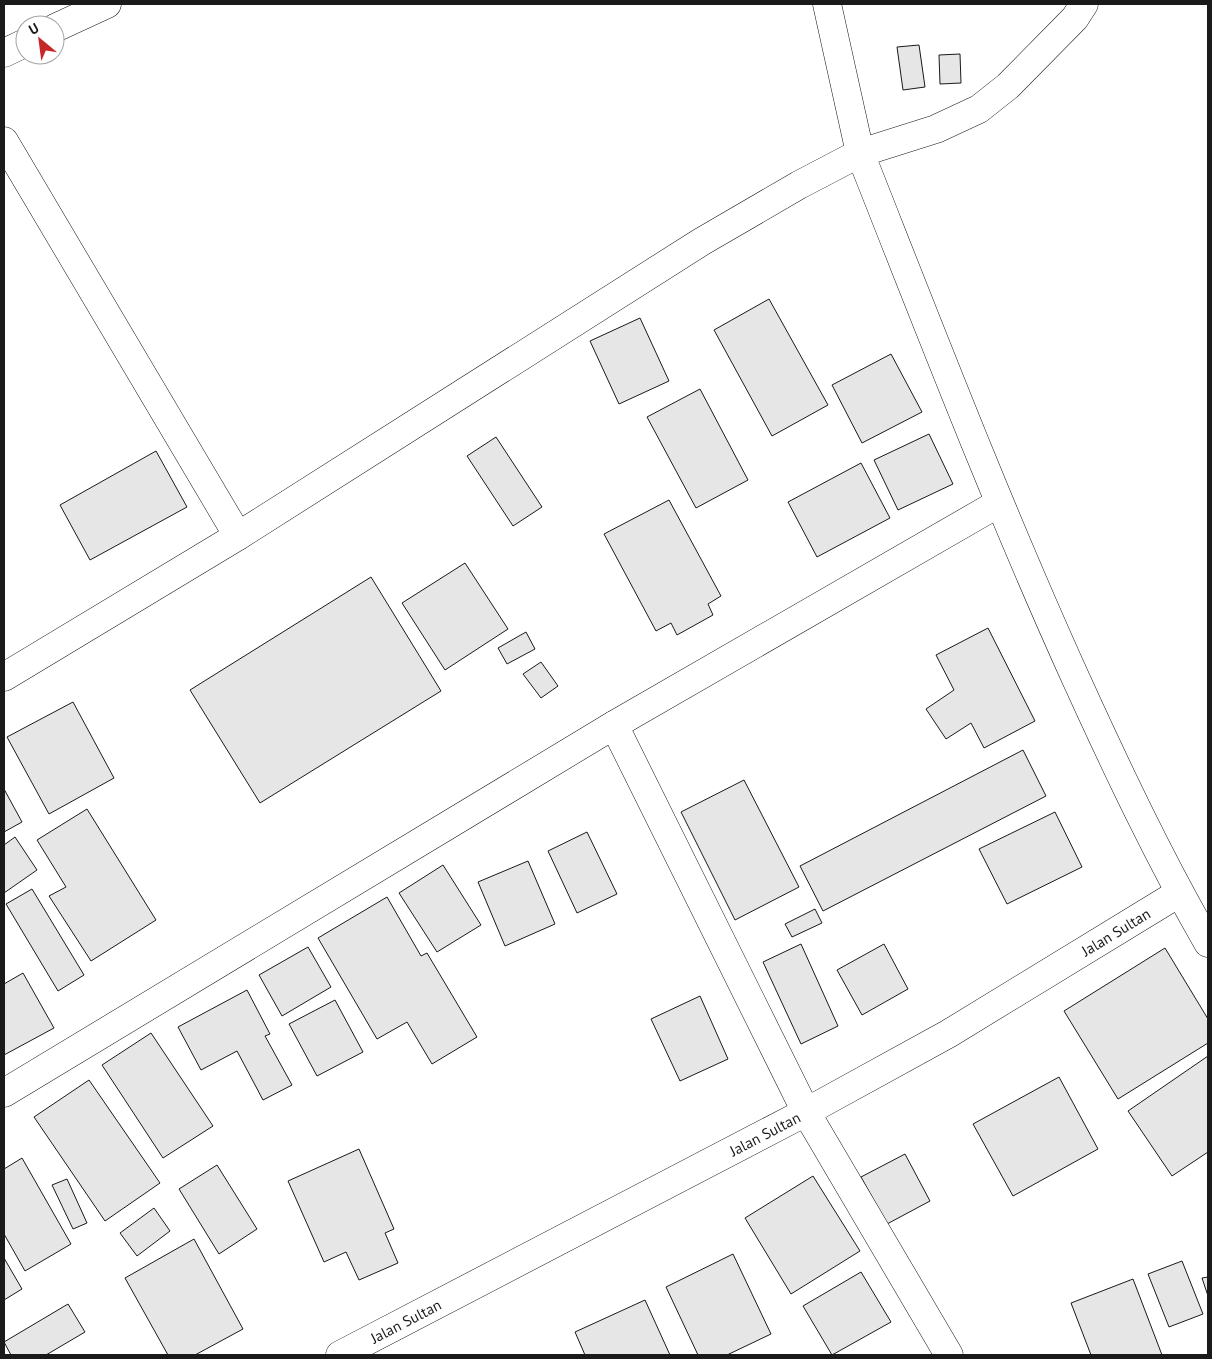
<svg xmlns="http://www.w3.org/2000/svg" width="1212" height="1359" viewBox="0 0 1212 1359" font-family="'PT Sans',sans-serif">
  <style>
    .building { fill: #e6e6e6; stroke: #1a1a1a }
    .lines { fill: none; stroke-linecap: round; stroke-linejoin: round }
    .minor-casing { stroke: #1a1a1a; stroke-width: 29 }
    .tertiary-casing { stroke: #1a1a1a; stroke-width: 29 }
    .minor { stroke: #fff; stroke-width: 28 }
    .tertiary { stroke: #fff; stroke-width: 28 }
    .labels { text-anchor: middle; dominant-baseline: central; stroke-width: 4; stroke-linejoin: round; paint-order: stroke }
    .street-label { font-size: 15px; fill: #1a1a1a; stroke: #fff }
  </style>
  <rect width="100%" height="100%" fill="#fff"/>
  <path class="building" d="M 919,45 L 925,87 L 903,90 L 897,47 Z
    M 960,54 L 961,83 L 940,84 L 939,55 Z
    M 769,299 L 828,405 L 772,436 L 714,330 Z
    M 640,318 L 669,381 L 619,404 L 590,341 Z
    M 891,354 L 922,412 L 862,443 L 832,385 Z
    M 700,389 L 748,480 L 696,508 L 647,417 Z
    M 929,434 L 953,484 L 898,510 L 874,460 Z
    M 496,437 L 542,507 L 513,526 L 467,456 Z
    M 156,451 L 187,507 L 90,560 L 60,505 Z
    M 861,463 L 890,518 L 817,557 L 788,502 Z
    M 669,500 L 721,596 L 708,604 L 713,615 L 677,635 L 671,623 L 656,631 L 604,534 Z
    M 465,563 L 508,629 L 445,670 L 402,603 Z
    M 371,577 L 441,691 L 260,803 L 190,690 Z
    M 988,628 L 1035,721 L 984,748 L 971,723 L 946,739 L 926,709 L 954,690 L 936,655 Z
    M 526,632 L 535,649 L 507,664 L 498,648 Z
    M 541,662 L 558,686 L 541,698 L 523,674 Z
    M 73,702 L 114,778 L 49,814 L 7,737 Z
    M 1023,750 L 1046,796 L 823,911 L 800,866 Z
    M 744,780 L 799,887 L 735,920 L 681,812 Z
    M 4,789 L 22,822 L 4,832 Z
    M 87,809 L 156,920 L 91,961 L 49,896 L 66,887 L 37,840 Z
    M 1055,812 L 1082,867 L 1007,904 L 979,849 Z
    M 587,832 L 617,894 L 577,913 L 548,851 Z
    M 15,837 L 37,870 L 4,893 L 4,845 Z
    M 528,861 L 555,924 L 505,946 L 478,882 Z
    M 443,865 L 481,925 L 437,952 L 399,893 Z
    M 32,889 L 84,975 L 58,991 L 6,904 Z
    M 387,897 L 421,956 L 427,953 L 477,1037 L 432,1064 L 407,1022 L 377,1039 L 318,938 Z
    M 815,909 L 822,923 L 792,937 L 785,924 Z
    M 801,944 L 838,1026 L 801,1044 L 763,962 Z
    M 884,944 L 908,989 L 862,1015 L 837,970 Z
    M 308,947 L 331,987 L 282,1016 L 259,975 Z
    M 1165,948 L 1208,1019 L 1208,1043 L 1118,1099 L 1064,1011 Z
    M 23,973 L 54,1028 L 4,1055 L 4,984 Z
    M 247,990 L 270,1034 L 265,1036 L 292,1085 L 263,1100 L 237,1051 L 201,1070 L 178,1027 Z
    M 700,996 L 728,1059 L 680,1081 L 651,1019 Z
    M 335,1000 L 363,1052 L 317,1076 L 289,1024 Z
    M 151,1033 L 213,1126 L 163,1158 L 102,1065 Z
    M 1208,1056 L 1208,1152 L 1172,1176 L 1128,1111 Z
    M 1059,1077 L 1098,1149 L 1013,1196 L 973,1124 Z
    M 89,1080 L 160,1183 L 105,1221 L 34,1117 Z
    M 359,1149 L 394,1229 L 385,1233 L 398,1263 L 359,1280 L 346,1252 L 324,1262 L 288,1181 Z
    M 905,1154 L 930,1201 L 887,1224 L 861,1177 Z
    M 22,1158 L 71,1244 L 25,1271 L 4,1234 L 4,1169 Z
    M 217,1165 L 257,1229 L 219,1254 L 179,1189 Z
    M 813,1176 L 860,1251 L 791,1294 L 745,1218 Z
    M 67,1179 L 87,1223 L 73,1229 L 52,1185 Z
    M 154,1208 L 170,1231 L 137,1256 L 120,1233 Z
    M 194,1239 L 243,1329 L 195,1355 L 168,1355 L 125,1278 Z
    M 733,1254 L 771,1334 L 727,1355 L 698,1355 L 666,1287 Z
    M 4,1258 L 22,1289 L 4,1300 Z
    M 1182,1261 L 1203,1314 L 1169,1327 L 1148,1274 Z
    M 861,1272 L 891,1322 L 832,1355 L 803,1306 Z
    M 1208,1277 L 1208,1296 L 1202,1278 Z
    M 1133,1279 L 1162,1355 L 1091,1355 L 1071,1303 Z
    M 645,1300 L 670,1355 L 585,1355 L 575,1332 Z
    M 68,1304 L 85,1332 L 46,1355 L 11,1355 L 4,1342 Z"/>
  <g class="lines">
    <defs>
      <g id="minor">
        <path d="M 1084,4 L 1075,18 L 1008,86 L 979,109 L 936,129 L 860,153 C 930,330 998,507 1076,679 C 1117,769 1159,858 1208,943"/>
        <path d="M 55,28 L 107,4"/>
        <path d="M 4,53 L 25,43"/>
        <path d="M 4,141 L 238,536"/>
        <path d="M 614,725 L 806,1112 L 949,1355"/>
        <path d="M 4,1093 L 614,725 L 999,503"/>
        <path id="s1" d="M 340,1355 L 806,1112 L 948,1034 L 1179,893"/>
      </g>
      <path id="tertiary" d="M 4,677 L 238,536 L 701,242 L 799,185 L 860,153 L 827,4"/>
    </defs>
    <use href="#minor" class="minor-casing"/>
    <use href="#tertiary" class="tertiary-casing"/>
    <use href="#minor" class="minor"/>
    <use href="#tertiary" class="tertiary"/>
  </g>
  <g class="labels">
    <g class="street-label">
      <text stroke="none"><textPath href="#s1" startOffset="884">Jalan Sultan</textPath></text>
      <text stroke="none"><textPath href="#s1" startOffset="479">Jalan Sultan</textPath></text>
      <text stroke="none"><textPath href="#s1" startOffset="74">Jalan Sultan</textPath></text>
    </g>
  </g>
  <rect width="1212" height="1359" fill="none" stroke="#1a1a1a" stroke-width="10"/>
  <g transform="translate(40 40) rotate(331)"><circle r="24" fill="#ffffff" stroke="#a3a3a3"/>
  <path d="M0-4L9 19L0 12L-9 19Z" fill="#c62828"/>
  <text y="-8" font-size="14" font-weight="bold" text-anchor="middle" fill="#1a1a1a">U</text>
  </g>
</svg>
